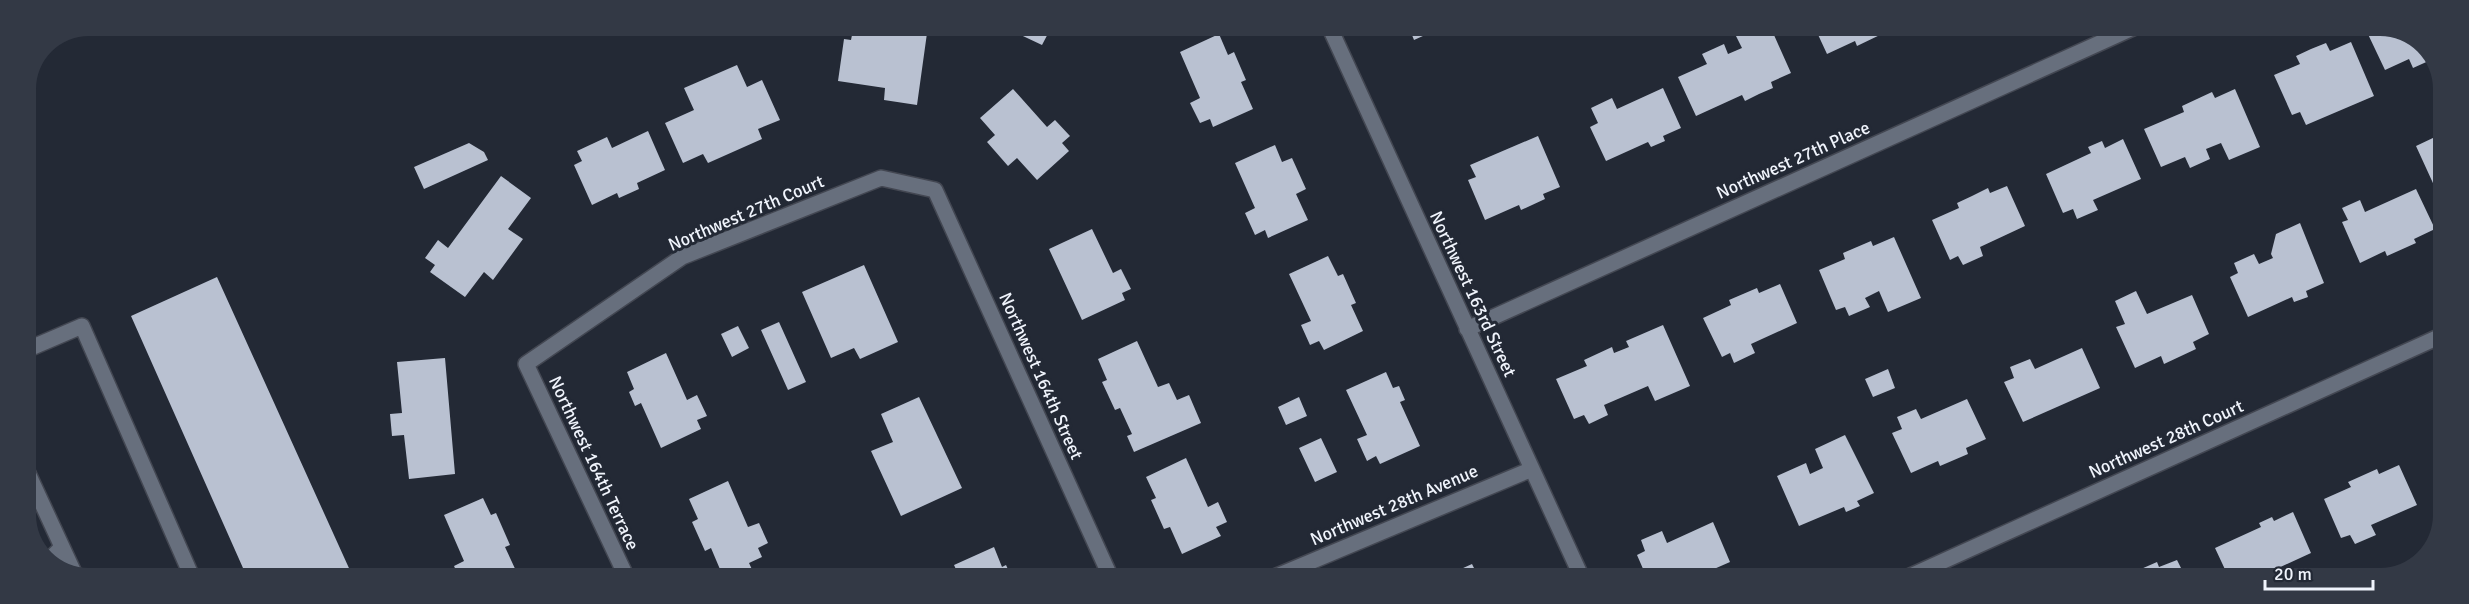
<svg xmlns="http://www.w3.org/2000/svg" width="2469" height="604" viewBox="0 0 2469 604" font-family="Signika,sans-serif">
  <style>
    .building { fill: #b9c1d1 }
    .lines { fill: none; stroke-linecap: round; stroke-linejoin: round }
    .lane-casing { stroke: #434752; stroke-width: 18 }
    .street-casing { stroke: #434752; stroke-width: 18 }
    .lane { stroke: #676f7d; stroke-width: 15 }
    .street { stroke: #676f7d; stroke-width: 15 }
    .labels { text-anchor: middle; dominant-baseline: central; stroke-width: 6; stroke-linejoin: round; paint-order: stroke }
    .street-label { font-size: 18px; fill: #f0f4fc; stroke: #232935 }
  </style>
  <rect width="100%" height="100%" fill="#232935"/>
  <path class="building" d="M 867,26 L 928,26 L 917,105 L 884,100 L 885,88 L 838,81 L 844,39 L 851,40 L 853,30 L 867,32 Z
    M 1002,26 L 1052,26 L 1042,45 Z
    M 1395,26 L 1432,26 L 1434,31 L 1414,40 L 1410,30 L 1399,35 Z
    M 1740,26 L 1770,26 L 1791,73 L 1771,82 L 1773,88 L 1759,94 L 1745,101 L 1742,95 L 1696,116 L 1678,77 L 1707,64 L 1702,54 L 1724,44 L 1728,54 L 1742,48 L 1733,30 Z
    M 1814,26 L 1886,27 L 1882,29 L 1884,33 L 1857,46 L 1855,41 L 1827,54 Z
    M 2373,27 L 2393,27 L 2427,47 L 2433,59 L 2413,68 L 2409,59 L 2385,70 L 2366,30 Z
    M 1219,34 L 1228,55 L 1234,52 L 1246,80 L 1241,82 L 1253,109 L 1213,127 L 1210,119 L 1200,123 L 1190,103 L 1200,98 L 1180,52 Z
    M 2351,42 L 2374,96 L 2306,125 L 2300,112 L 2292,115 L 2274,75 L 2300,64 L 2296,56 L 2311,49 L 2326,43 L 2330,51 Z
    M 737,65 L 747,87 L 762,80 L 780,120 L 758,129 L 762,139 L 708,163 L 703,154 L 683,163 L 665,123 L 694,110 L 684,88 Z
    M 1663,88 L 1681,128 L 1663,136 L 1665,141 L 1651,147 L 1648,142 L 1606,161 L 1590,127 L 1598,123 L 1591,108 L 1612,98 L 1617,109 Z
    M 1013,89 L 1047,127 L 1055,120 L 1070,136 L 1062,143 L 1069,151 L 1037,180 L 1017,158 L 1008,166 L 987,142 L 995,135 L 980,118 Z
    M 2235,89 L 2260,147 L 2229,160 L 2221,143 L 2206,149 L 2210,159 L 2190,168 L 2185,157 L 2161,167 L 2144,129 L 2184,112 L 2182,106 L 2212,92 L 2215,98 Z
    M 648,131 L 665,170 L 637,183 L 639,189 L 619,198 L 617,193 L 592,205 L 574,165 L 582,161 L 577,151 L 607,137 L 612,148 Z
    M 1538,136 L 1560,187 L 1543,194 L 1545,199 L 1521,210 L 1519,205 L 1485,220 L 1468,180 L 1476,177 L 1470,165 Z
    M 2435,137 L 2443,154 L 2443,205 L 2416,146 Z
    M 2123,139 L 2141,179 L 2093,200 L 2098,210 L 2077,219 L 2073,209 L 2063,213 L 2046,174 L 2091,153 L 2088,147 L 2102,141 L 2105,148 Z
    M 469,143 L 484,152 L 488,160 L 424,189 L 414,167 Z
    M 1275,145 L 1282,162 L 1292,158 L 1306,189 L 1296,194 L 1308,220 L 1268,238 L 1265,230 L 1255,235 L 1245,213 L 1255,208 L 1235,163 Z
    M 501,176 L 531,198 L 508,229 L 523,239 L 493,280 L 484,272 L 465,297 L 430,272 L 435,265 L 425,258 L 438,240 L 448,248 Z
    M 2007,186 L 2025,226 L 1980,247 L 1983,256 L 1963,265 L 1958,256 L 1950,260 L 1932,220 L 1959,208 L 1957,203 L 1972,196 L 1988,188 L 1990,193 Z
    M 2416,189 L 2435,229 L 2414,239 L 2416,243 L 2387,256 L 2385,251 L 2360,263 L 2342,222 L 2348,220 L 2342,208 L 2360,200 L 2365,212 Z
    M 2300,223 L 2324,283 L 2306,291 L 2308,297 L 2294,302 L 2292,297 L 2248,317 L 2230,277 L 2238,273 L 2234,263 L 2254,254 L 2259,264 L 2273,258 L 2271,254 L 2276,234 Z
    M 1092,229 L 1113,273 L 1121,269 L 1131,289 L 1122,293 L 1125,300 L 1082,320 L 1049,249 Z
    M 1894,237 L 1921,298 L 1888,312 L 1879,291 L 1865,298 L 1870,307 L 1849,316 L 1845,307 L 1836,310 L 1819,270 L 1845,259 L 1843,253 L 1871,241 L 1873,246 Z
    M 1328,256 L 1338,276 L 1343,274 L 1356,303 L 1351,305 L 1363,331 L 1324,350 L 1319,341 L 1310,345 L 1301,325 L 1311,321 L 1289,274 Z
    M 864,265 L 898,342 L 860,359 L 854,348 L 831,358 L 802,292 Z
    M 217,277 L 353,577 L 247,577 L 131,316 Z
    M 1780,284 L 1797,323 L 1751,344 L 1755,353 L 1734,363 L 1730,353 L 1722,357 L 1703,318 L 1731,305 L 1729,300 L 1757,288 L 1759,293 Z
    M 2136,291 L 2147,314 L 2192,295 L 2209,334 L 2193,342 L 2196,349 L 2164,364 L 2161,356 L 2135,368 L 2116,327 L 2125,324 L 2115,301 Z
    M 779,322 L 806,382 L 788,390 L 761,330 Z
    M 1663,325 L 1690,386 L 1655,401 L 1648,386 L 1604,405 L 1608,415 L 1589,424 L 1584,415 L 1574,419 L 1556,379 L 1587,366 L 1584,360 L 1612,347 L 1614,353 L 1629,347 L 1626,341 Z
    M 738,326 L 749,348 L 732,357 L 721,334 Z
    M 1137,341 L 1158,387 L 1169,383 L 1177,400 L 1189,395 L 1201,423 L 1134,452 L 1127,436 L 1132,434 L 1120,408 L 1115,410 L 1102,382 L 1107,380 L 1098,359 Z
    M 2082,348 L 2100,388 L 2023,422 L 2004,382 L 2014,378 L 2010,367 L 2030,359 L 2035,369 Z
    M 666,353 L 687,400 L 697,395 L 707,416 L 697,420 L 701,429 L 661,448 L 641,403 L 635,406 L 629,392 L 634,389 L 627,372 Z
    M 445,358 L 455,474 L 409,479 L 404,435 L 392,436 L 390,414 L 402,413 L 397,362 Z
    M 1888,369 L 1895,388 L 1873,397 L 1865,379 Z
    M 1386,372 L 1393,388 L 1399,386 L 1405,400 L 1400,402 L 1420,446 L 1380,464 L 1376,456 L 1367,461 L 1357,439 L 1367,435 L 1346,390 Z
    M 919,397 L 962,488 L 901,516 L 871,451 L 893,442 L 881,414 Z
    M 1299,397 L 1307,416 L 1286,425 L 1278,407 Z
    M 1967,399 L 1986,439 L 1966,448 L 1968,454 L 1940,466 L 1938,461 L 1911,473 L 1892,433 L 1902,429 L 1897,417 L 1916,409 L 1921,419 Z
    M 1845,435 L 1874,493 L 1857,501 L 1860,506 L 1846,512 L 1844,507 L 1799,526 L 1777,476 L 1806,463 L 1810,474 L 1823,468 L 1815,449 Z
    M 1321,438 L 1337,472 L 1315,482 L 1299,448 Z
    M 1186,458 L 1208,507 L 1218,502 L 1227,522 L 1216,527 L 1221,536 L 1182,554 L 1170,527 L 1164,529 L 1151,500 L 1156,498 L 1146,477 Z
    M 2399,465 L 2417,505 L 2371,525 L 2376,535 L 2355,544 L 2350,535 L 2341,538 L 2324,499 L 2351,487 L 2348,482 L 2377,469 L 2379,474 Z
    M 728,481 L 748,527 L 759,523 L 768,543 L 758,548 L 762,557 L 749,563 L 756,578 L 716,578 L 722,574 L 711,548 L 705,551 L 692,522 L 698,519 L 689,499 Z
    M 483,498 L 491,515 L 496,513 L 510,545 L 505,547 L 517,573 L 507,577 L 459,577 L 454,566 L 464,561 L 444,515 Z
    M 2293,512 L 2311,553 L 2263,575 L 2265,578 L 2229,578 L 2215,548 L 2261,527 L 2259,523 L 2272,517 L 2274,521 Z
    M 1713,522 L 1730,562 L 1714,569 L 1716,575 L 1708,578 L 1647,578 L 1637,555 L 1645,551 L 1641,540 L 1662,531 L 1667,543 Z
    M 994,547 L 1002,567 L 1006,565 L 1012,578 L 960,578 L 954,565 Z
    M 2177,560 L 2186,578 L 2126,578 L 2125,576 L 2157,562 L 2159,567 Z
    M 1472,564 L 1479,578 L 1441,578 Z"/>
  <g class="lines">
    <defs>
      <path id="lane" d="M 26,350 L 82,326 L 192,577
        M 26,469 L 76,577
        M 48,561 L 62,547"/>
      <path id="street" d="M 1329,26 L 1582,578
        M 1467,329 L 2135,27
        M 627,578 L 526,364 L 682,257 L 881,178 L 935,190 L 1111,578
        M 1272,578 L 1532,469
        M 1906,578 L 2443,335"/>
    </defs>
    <use href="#lane" class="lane-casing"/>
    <use href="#street" class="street-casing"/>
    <use href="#lane" class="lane"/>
    <use href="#street" class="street"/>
  </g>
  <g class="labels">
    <g class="street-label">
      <text transform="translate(1793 160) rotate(-24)">Northwest 27th Place</text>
      <text transform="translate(746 213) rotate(-23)">Northwest 27th Court</text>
      <text transform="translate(1473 294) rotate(65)">Northwest 163rd Street</text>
      <text transform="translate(1041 376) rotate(66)">Northwest 164th Street</text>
      <text transform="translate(2166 439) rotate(-24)">Northwest 28th Court</text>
      <text transform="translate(594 463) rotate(65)">Northwest 164th Terrace</text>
      <text transform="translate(1394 505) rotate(-23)">Northwest 28th Avenue</text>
    </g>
  </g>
  <path d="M0 0H2469V604H0ZM89 36H2380A53 53 0 0 1 2433 89V515A53 53 0 0 1 2380 568H89A53 53 0 0 1 36 515V89A53 53 0 0 1 89 36Z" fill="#333945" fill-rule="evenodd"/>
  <path d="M2265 580v9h108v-9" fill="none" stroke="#f0f4fc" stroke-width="3"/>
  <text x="2274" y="580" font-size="18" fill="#f0f4fc" stroke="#232935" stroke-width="4.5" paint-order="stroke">20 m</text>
</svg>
